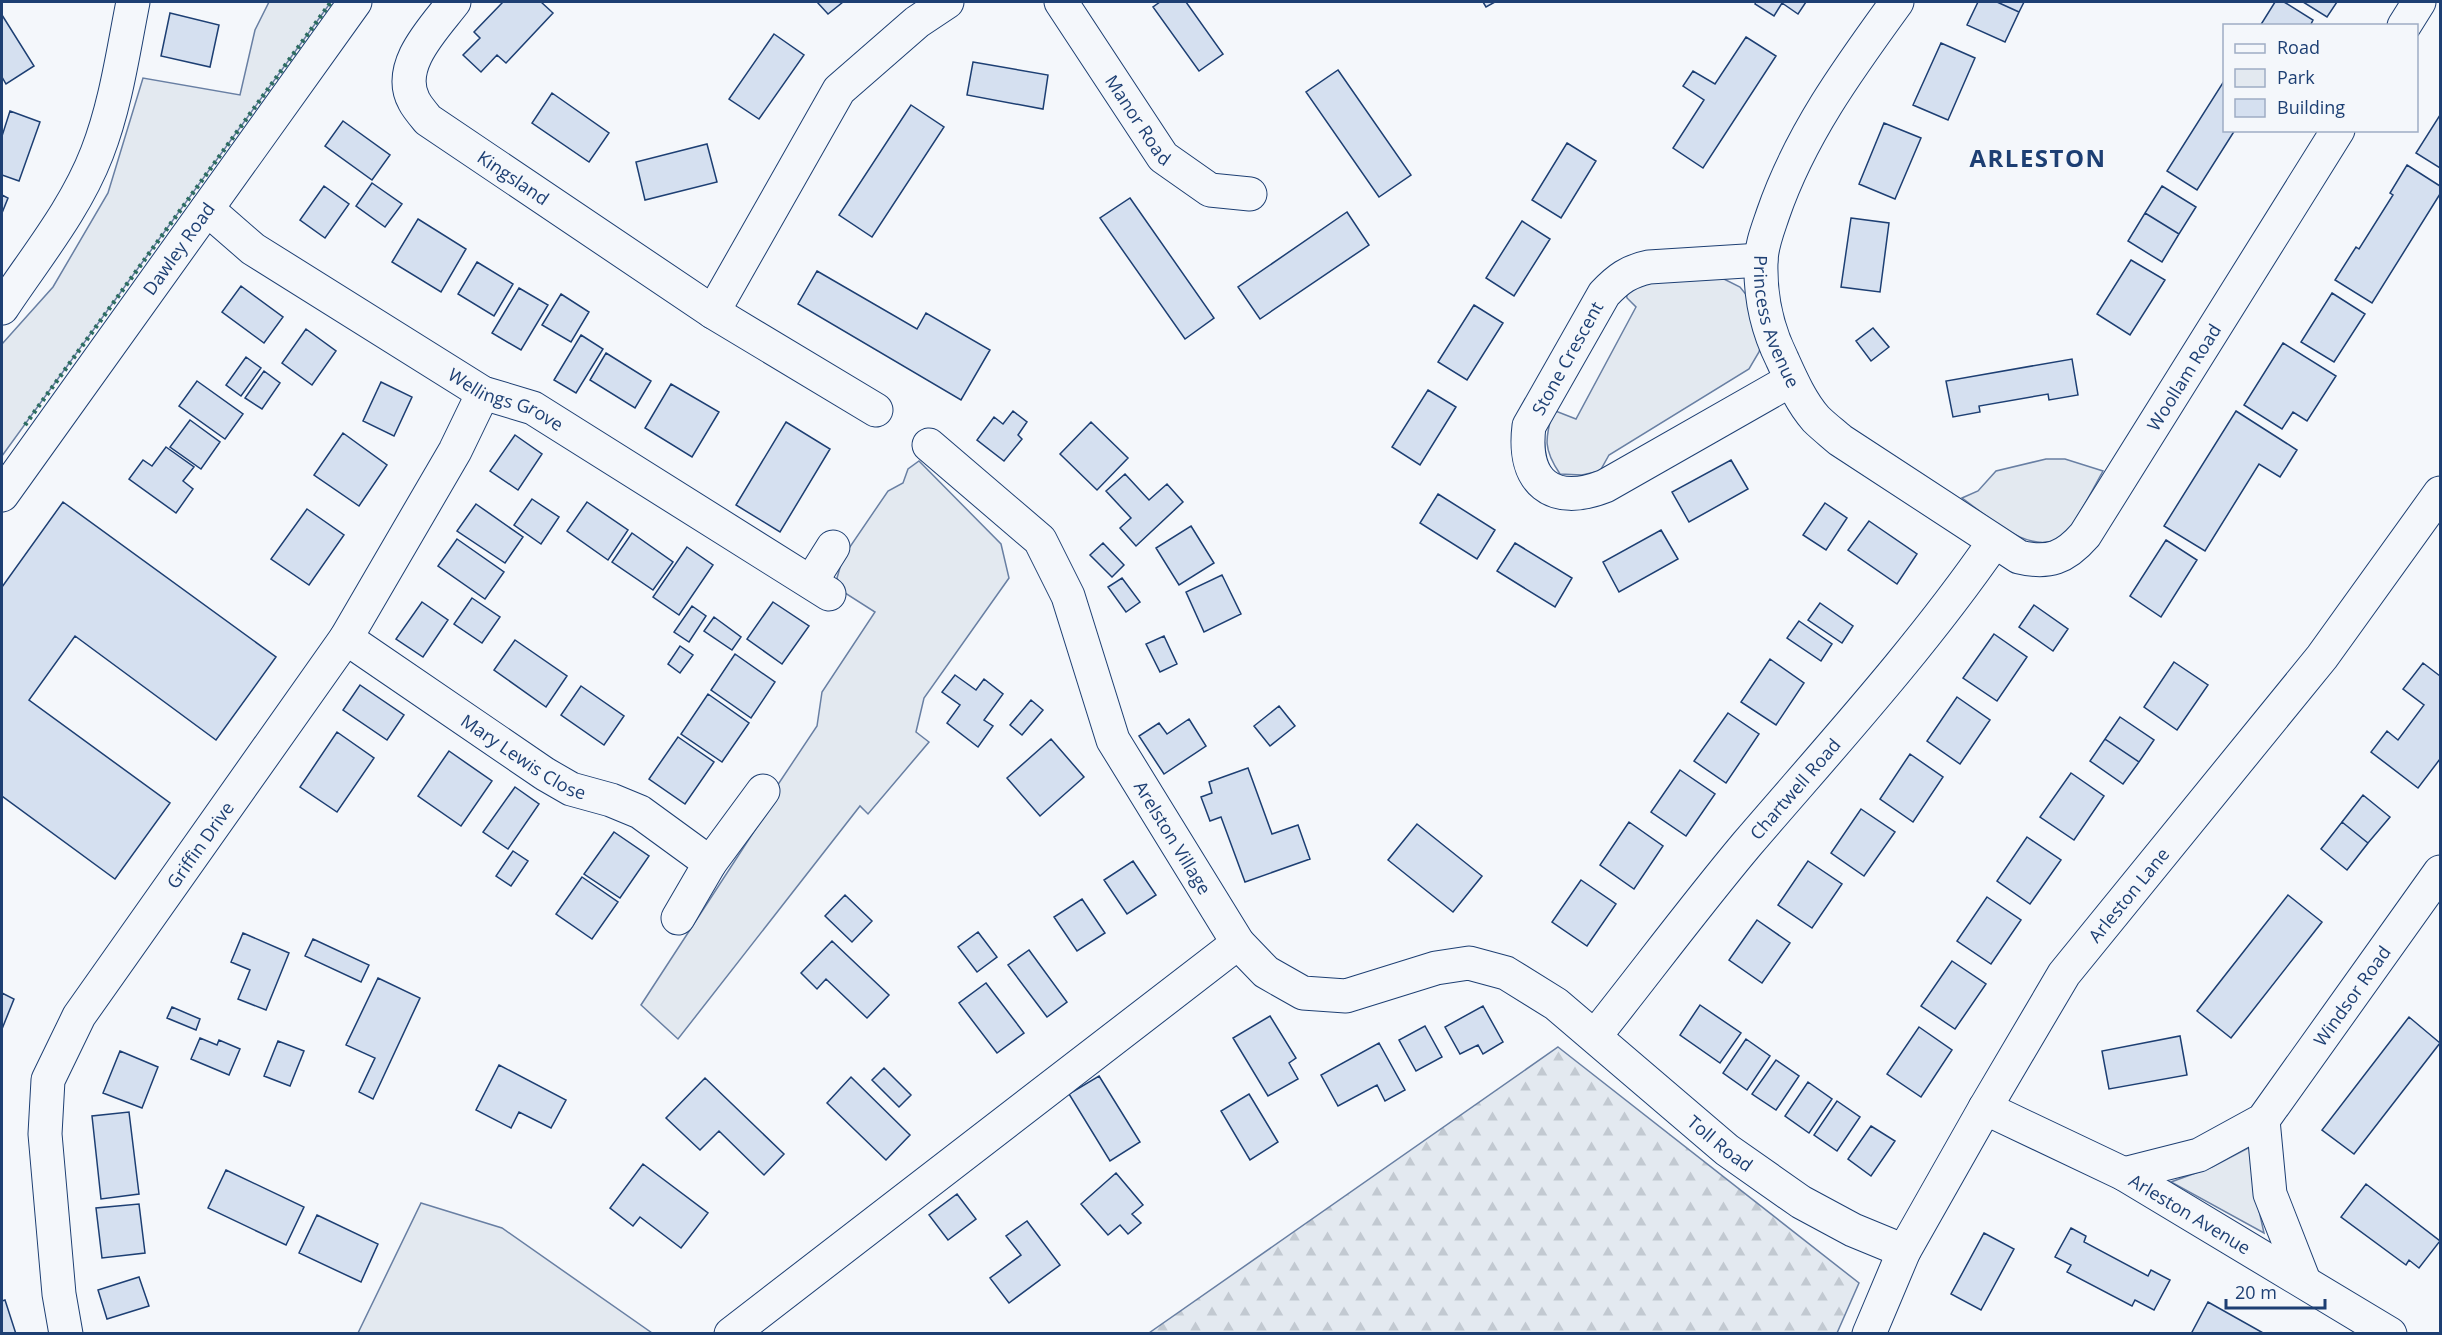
<svg xmlns="http://www.w3.org/2000/svg" width="2442" height="1335" viewBox="0 0 2442 1335" font-family="'Open Sans',sans-serif">
  <style>
    .green { fill: #e3e9f0; stroke: #687fa3; stroke-width: 1.5 }
    .forest { fill: url(#forest-firs); stroke: #687fa3; stroke-width: 1.5 }
    .building { fill: #d5e0f0; stroke: #1d3f73; stroke-width: 1.5 }
    .lines { fill: none; stroke-linecap: round; stroke-linejoin: round }
    .minor-casing { stroke: #1d3f73; stroke-width: 35 }
    .minor { stroke: #f4f7fb; stroke-width: 33 }
    .hedge { stroke: #2c6c60; stroke-width: 4.5; stroke-dasharray: 3 4.5; stroke-linecap: butt }
    .labels { text-anchor: middle; dominant-baseline: central; stroke-width: 4.5; stroke-linejoin: round; paint-order: stroke }
    .street-label { font-size: 18px; fill: #1d3f73; stroke: #f4f7fb }
    .district-label { font-size: 24px; font-weight: bold; letter-spacing: 1.5px; fill: #1d3f73; stroke: #f4f7fb }
  </style>
  <defs>
    <pattern id="forest-firs" width="22" height="20" patternUnits="userSpaceOnUse" patternTransform="scale(1.5)"><rect width="22" height="20" fill="#e3e9f0"/><path d="M5 1l3.5 6h-7zM16 11l3.5 6h-7z" fill="#c2c9d1"/></pattern>
  </defs>
  <rect width="100%" height="100%" fill="#f4f7fb"/>
  <path class="green" d="M 269,2 L 331,2 L 2,456 L 2,344 L 53,287 L 108,193 L 143,78 L 240,95 L 255,30 Z
    M 1712,273 L 1740,287 L 1752,302 L 1762,341 L 1759,352 L 1749,369 L 1609,455 L 1600,471 L 1582,475 L 1560,474 C 1543,449 1545,439 1553,410 L 1576,419 L 1636,307 L 1627,298 L 1626,291 L 1642,282 Z
    M 2046,459 L 2065,459 L 2103,471 C 2095,485 2073,528 2064,535 C 2033,560 1988,516 1962,498 L 1978,491 L 1996,471 Z
    M 919,461 L 1001,544 L 1009,578 L 924,698 L 916,732 L 929,742 L 868,814 L 860,806 L 678,1039 L 641,1005 L 779,793 L 775,789 L 817,726 L 822,692 L 875,612 L 845,593 L 837,578 L 843,557 L 888,491 L 903,483 L 908,469 Z
    M 2250,1147 L 2254,1188 L 2264,1233 L 2171,1182 L 2212,1167 Z
    M 421,1203 L 502,1228 L 652,1333 L 358,1333 Z"/>
  <path class="forest" d="M 1558,1047 L 1859,1283 L 1837,1333 L 1149,1333 Z"/>
  <path class="building" d="M 503,2 L 541,2 L 553,13 L 506,63 L 497,55 L 481,72 L 463,55 L 480,38 L 474,32 Z
    M 817,2 L 843,2 L 828,14 Z
    M 1160,2 L 1186,2 L 1223,54 L 1199,71 L 1153,7 Z
    M 1483,2 L 1495,2 L 1486,7 Z
    M 1756,2 L 1806,2 L 1798,14 L 1782,3 L 1774,16 L 1755,4 Z
    M 1978,2 L 1997,2 L 2019,12 L 2005,42 L 1967,25 Z
    M 1997,2 L 2024,2 L 2019,12 Z
    M 2275,2 L 2284,2 L 2313,20 L 2310,26 L 2260,26 Z
    M 2303,2 L 2337,2 L 2327,17 Z
    M 170,13 L 219,25 L 210,67 L 161,56 Z
    M 2,15 L 34,66 L 6,84 L 2,77 Z
    M 774,34 L 804,55 L 759,119 L 729,99 Z
    M 1746,37 L 1776,56 L 1703,168 L 1673,148 L 1704,100 L 1683,86 L 1693,71 L 1715,84 Z
    M 1941,43 L 1975,58 L 1948,120 L 1913,105 Z
    M 973,62 L 1048,75 L 1043,109 L 967,95 Z
    M 1338,70 L 1411,175 L 1379,197 L 1306,92 Z
    M 2224,81 L 2224,130 L 2235,130 L 2197,190 L 2167,171 Z
    M 552,93 L 609,133 L 589,162 L 532,123 Z
    M 911,105 L 944,127 L 872,237 L 839,215 Z
    M 10,111 L 40,122 L 19,181 L 2,175 L 2,136 Z
    M 2440,115 L 2440,168 L 2416,153 Z
    M 343,121 L 390,155 L 372,180 L 325,146 Z
    M 1884,123 L 1921,138 L 1895,199 L 1859,184 Z
    M 1567,143 L 1596,161 L 1561,218 L 1532,200 Z
    M 707,144 L 717,182 L 645,200 L 636,162 Z
    M 2407,165 L 2440,186 L 2440,194 L 2372,303 L 2335,280 L 2356,247 L 2359,249 L 2393,195 L 2390,193 Z
    M 372,183 L 402,204 L 385,227 L 356,206 Z
    M 324,186 L 349,204 L 325,238 L 300,220 Z
    M 2162,186 L 2196,207 L 2179,234 L 2145,213 Z
    M 2,195 L 8,198 L 2,213 Z
    M 1130,198 L 1214,318 L 1185,339 L 1100,218 Z
    M 1347,212 L 1369,245 L 1260,319 L 1238,287 Z
    M 2145,213 L 2179,234 L 2162,262 L 2128,241 Z
    M 1851,218 L 1889,223 L 1880,292 L 1841,287 Z
    M 418,219 L 466,249 L 441,292 L 392,262 Z
    M 1522,221 L 1550,239 L 1514,296 L 1486,278 Z
    M 2131,260 L 2165,280 L 2130,335 L 2097,314 Z
    M 477,262 L 513,284 L 494,316 L 458,294 Z
    M 817,271 L 917,329 L 926,313 L 990,350 L 961,400 L 798,304 Z
    M 241,286 L 283,317 L 264,343 L 222,312 Z
    M 519,288 L 548,305 L 521,350 L 492,333 Z
    M 2332,293 L 2365,314 L 2334,362 L 2301,342 Z
    M 561,294 L 589,312 L 571,342 L 542,325 Z
    M 1474,305 L 1503,323 L 1467,380 L 1438,362 Z
    M 1873,328 L 1889,347 L 1871,361 L 1856,341 Z
    M 306,329 L 336,351 L 312,385 L 282,363 Z
    M 581,335 L 603,349 L 576,393 L 554,380 Z
    M 2283,343 L 2336,376 L 2307,421 L 2293,412 L 2282,429 L 2244,405 Z
    M 606,353 L 651,381 L 635,408 L 590,380 Z
    M 246,357 L 261,368 L 241,396 L 226,385 Z
    M 2072,359 L 2078,395 L 2049,400 L 2048,394 L 1979,406 L 1980,412 L 1953,417 L 1946,381 Z
    M 264,371 L 280,383 L 262,409 L 245,398 Z
    M 197,381 L 243,414 L 225,439 L 179,406 Z
    M 381,382 L 412,397 L 394,436 L 363,421 Z
    M 671,384 L 719,412 L 692,457 L 645,428 Z
    M 1428,390 L 1456,407 L 1420,465 L 1392,447 Z
    M 1013,411 L 1027,422 L 1018,435 L 1022,439 L 1004,461 L 977,440 L 994,417 L 1003,424 Z
    M 2236,411 L 2297,450 L 2280,477 L 2259,464 L 2205,551 L 2164,526 Z
    M 190,420 L 220,442 L 201,469 L 170,447 Z
    M 786,422 L 830,449 L 780,532 L 736,505 Z
    M 1091,422 L 1128,458 L 1097,490 L 1060,454 Z
    M 343,433 L 387,465 L 359,506 L 314,475 Z
    M 515,435 L 542,454 L 518,490 L 490,471 Z
    M 166,447 L 194,467 L 183,481 L 193,489 L 176,513 L 129,479 L 143,460 L 152,466 Z
    M 1731,460 L 1748,489 L 1689,522 L 1672,492 Z
    M 1125,474 L 1149,500 L 1167,484 L 1183,502 L 1136,546 L 1120,528 L 1131,518 L 1106,491 Z
    M 1438,494 L 1495,530 L 1477,559 L 1420,523 Z
    M 532,499 L 559,517 L 541,544 L 514,525 Z
    M 63,502 L 276,657 L 216,740 L 75,636 L 29,700 L 170,803 L 115,879 L 2,796 L 2,587 Z
    M 587,502 L 628,530 L 608,560 L 567,531 Z
    M 1825,503 L 1847,518 L 1826,550 L 1803,535 Z
    M 476,504 L 523,537 L 505,563 L 457,531 Z
    M 307,509 L 344,535 L 309,585 L 271,559 Z
    M 1869,521 L 1917,554 L 1897,584 L 1848,550 Z
    M 1191,526 L 1214,563 L 1179,585 L 1156,548 Z
    M 1661,530 L 1678,559 L 1619,592 L 1603,562 Z
    M 632,533 L 673,562 L 653,590 L 612,562 Z
    M 457,539 L 504,572 L 485,599 L 438,566 Z
    M 2166,540 L 2197,560 L 2161,617 L 2130,596 Z
    M 1103,543 L 1124,565 L 1112,577 L 1090,555 Z
    M 1515,543 L 1572,578 L 1555,607 L 1497,571 Z
    M 687,547 L 713,565 L 679,615 L 653,597 Z
    M 1222,575 L 1241,614 L 1204,632 L 1186,592 Z
    M 1122,578 L 1140,602 L 1126,612 L 1108,587 Z
    M 472,598 L 500,617 L 482,643 L 454,624 Z
    M 422,602 L 448,620 L 423,657 L 396,639 Z
    M 773,602 L 809,626 L 782,664 L 747,639 Z
    M 1820,603 L 1853,626 L 1842,643 L 1808,620 Z
    M 2034,605 L 2068,629 L 2053,651 L 2019,627 Z
    M 692,606 L 706,616 L 689,642 L 674,632 Z
    M 714,617 L 741,637 L 732,650 L 704,631 Z
    M 1799,621 L 1832,644 L 1821,661 L 1787,638 Z
    M 1994,634 L 2027,657 L 1997,701 L 1963,678 Z
    M 1164,636 L 1177,664 L 1160,672 L 1146,644 Z
    M 515,640 L 567,676 L 546,707 L 494,670 Z
    M 680,646 L 693,655 L 680,673 L 668,664 Z
    M 735,654 L 775,682 L 751,718 L 711,690 Z
    M 1770,659 L 1804,683 L 1776,725 L 1741,702 Z
    M 2174,662 L 2208,685 L 2177,730 L 2144,707 Z
    M 2423,663 L 2440,676 L 2440,759 L 2418,788 L 2371,752 L 2387,731 L 2398,740 L 2424,705 L 2403,689 Z
    M 955,675 L 976,690 L 984,679 L 1003,694 L 984,720 L 993,726 L 978,747 L 947,723 L 960,705 L 942,692 Z
    M 360,685 L 404,715 L 387,740 L 343,710 Z
    M 581,686 L 624,716 L 604,745 L 561,715 Z
    M 708,694 L 749,723 L 722,762 L 681,734 Z
    M 1957,697 L 1990,720 L 1960,764 L 1927,741 Z
    M 1031,700 L 1043,710 L 1022,735 L 1010,725 Z
    M 1279,706 L 1295,726 L 1270,746 L 1254,726 Z
    M 1728,713 L 1759,734 L 1726,783 L 1694,761 Z
    M 2120,717 L 2154,740 L 2139,762 L 2105,739 Z
    M 1189,719 L 1206,746 L 1164,774 L 1139,736 L 1159,723 L 1167,734 Z
    M 337,732 L 374,758 L 337,812 L 300,787 Z
    M 678,737 L 714,762 L 685,804 L 649,779 Z
    M 1051,739 L 1084,777 L 1040,816 L 1007,778 Z
    M 2105,739 L 2139,762 L 2123,784 L 2090,761 Z
    M 449,751 L 492,781 L 461,826 L 418,796 Z
    M 1910,754 L 1943,777 L 1913,822 L 1880,799 Z
    M 1248,768 L 1272,834 L 1298,825 L 1310,859 L 1245,882 L 1221,817 L 1210,821 L 1201,797 L 1212,793 L 1209,782 Z
    M 1680,770 L 1715,794 L 1686,836 L 1651,812 Z
    M 2071,773 L 2104,796 L 2074,840 L 2040,817 Z
    M 515,787 L 539,804 L 508,849 L 483,832 Z
    M 2363,795 L 2390,817 L 2368,843 L 2342,822 Z
    M 1861,809 L 1895,832 L 1864,876 L 1831,853 Z
    M 1629,822 L 1663,846 L 1634,889 L 1600,865 Z
    M 2342,822 L 2368,843 L 2347,870 L 2321,849 Z
    M 1417,824 L 1482,876 L 1453,912 L 1388,860 Z
    M 614,832 L 649,856 L 620,898 L 584,874 Z
    M 2027,837 L 2061,860 L 2030,904 L 1997,881 Z
    M 513,851 L 528,861 L 511,886 L 496,876 Z
    M 1133,861 L 1156,895 L 1127,914 L 1104,880 Z
    M 1808,861 L 1842,884 L 1812,928 L 1778,905 Z
    M 582,877 L 618,902 L 592,939 L 556,914 Z
    M 1581,880 L 1616,904 L 1587,946 L 1552,922 Z
    M 845,895 L 872,921 L 852,942 L 825,916 Z
    M 2288,895 L 2322,922 L 2231,1038 L 2197,1011 Z
    M 1987,897 L 2021,920 L 1991,964 L 1957,941 Z
    M 1082,899 L 1105,933 L 1077,951 L 1054,917 Z
    M 1757,920 L 1790,943 L 1762,983 L 1729,960 Z
    M 978,932 L 997,957 L 977,972 L 958,947 Z
    M 243,933 L 289,953 L 266,1010 L 238,999 L 250,970 L 231,962 Z
    M 313,939 L 369,965 L 361,982 L 305,956 Z
    M 832,941 L 889,995 L 867,1018 L 826,979 L 817,989 L 801,973 Z
    M 1029,950 L 1067,1002 L 1047,1017 L 1008,965 Z
    M 1952,961 L 1986,984 L 1955,1029 L 1921,1006 Z
    M 378,978 L 420,998 L 373,1099 L 359,1092 L 375,1058 L 346,1045 Z
    M 986,983 L 1024,1033 L 997,1053 L 959,1003 Z
    M 2,993 L 14,999 L 2,1029 Z
    M 1700,1005 L 1741,1033 L 1720,1063 L 1680,1035 Z
    M 1483,1006 L 1503,1042 L 1483,1054 L 1478,1045 L 1460,1054 L 1445,1027 Z
    M 172,1007 L 200,1019 L 196,1030 L 167,1018 Z
    M 1270,1016 L 1296,1058 L 1289,1063 L 1298,1079 L 1268,1096 L 1233,1038 Z
    M 2409,1017 L 2440,1043 L 2354,1154 L 2322,1130 Z
    M 1425,1026 L 1442,1057 L 1416,1071 L 1399,1040 Z
    M 1919,1027 L 1952,1050 L 1921,1097 L 1887,1074 Z
    M 2180,1036 L 2187,1075 L 2109,1089 L 2102,1051 Z
    M 200,1038 L 217,1045 L 219,1040 L 240,1049 L 229,1075 L 191,1059 Z
    M 1746,1039 L 1770,1056 L 1747,1090 L 1723,1073 Z
    M 278,1041 L 304,1051 L 290,1086 L 264,1076 Z
    M 1379,1043 L 1405,1090 L 1385,1101 L 1377,1085 L 1338,1106 L 1321,1075 Z
    M 120,1051 L 158,1067 L 142,1108 L 103,1093 Z
    M 1776,1060 L 1799,1076 L 1776,1110 L 1752,1094 Z
    M 499,1065 L 566,1100 L 551,1128 L 519,1112 L 511,1128 L 476,1110 Z
    M 884,1068 L 911,1095 L 899,1107 L 872,1080 Z
    M 1099,1076 L 1140,1142 L 1110,1161 L 1069,1094 Z
    M 851,1077 L 910,1135 L 886,1160 L 827,1103 Z
    M 705,1078 L 784,1154 L 764,1175 L 719,1131 L 700,1150 L 666,1118 Z
    M 1808,1082 L 1832,1099 L 1809,1133 L 1785,1116 Z
    M 1249,1094 L 1278,1142 L 1250,1160 L 1221,1111 Z
    M 1837,1101 L 1860,1117 L 1837,1151 L 1814,1135 Z
    M 129,1112 L 139,1194 L 101,1199 L 92,1116 Z
    M 1871,1126 L 1895,1141 L 1871,1176 L 1848,1159 Z
    M 643,1164 L 708,1213 L 681,1248 L 640,1217 L 633,1226 L 610,1208 Z
    M 226,1170 L 304,1207 L 286,1245 L 208,1208 Z
    M 1116,1173 L 1143,1205 L 1132,1214 L 1141,1223 L 1128,1234 L 1120,1225 L 1108,1235 L 1081,1204 Z
    M 2366,1184 L 2440,1241 L 2419,1268 L 2409,1260 L 2406,1265 L 2341,1217 Z
    M 957,1194 L 976,1219 L 948,1240 L 929,1215 Z
    M 139,1204 L 145,1253 L 102,1258 L 96,1208 Z
    M 317,1215 L 378,1244 L 361,1282 L 299,1253 Z
    M 1027,1221 L 1060,1265 L 1009,1303 L 990,1278 L 1021,1255 L 1006,1236 Z
    M 2071,1228 L 2086,1236 L 2084,1242 L 2148,1276 L 2151,1270 L 2170,1280 L 2154,1310 L 2135,1300 L 2132,1306 L 2067,1272 L 2071,1265 L 2055,1257 Z
    M 1984,1233 L 2014,1249 L 1981,1310 L 1951,1294 Z
    M 139,1277 L 149,1306 L 107,1319 L 98,1290 Z
    M 5,1300 L 16,1334 L 2,1334 L 2,1301 Z
    M 2208,1302 L 2265,1334 L 2191,1334 Z"/>
  <g class="lines">
    <defs>
      <g id="minor">
        <path id="s1" d="M 454,2 C 435,27 395,66 414,101 C 417,107 423,114 428,120 L 713,312 L 876,410"/>
        <path id="s2" d="M 1061,2 L 1163,157 L 1210,190 L 1250,194"/>
        <path id="s3" d="M 1897,2 C 1849,68 1800,135 1773,214 C 1768,229 1761,246 1761,262 C 1760,296 1767,329 1782,359 C 1791,379 1801,402 1816,419 C 1823,426 1832,433 1840,440 L 2019,557 C 2049,564 2065,558 2085,535 L 2338,130"/>
        <path d="M 2404,26 L 2419,2"/>
        <path id="s4" d="M 207,209 L 253,249 L 483,393 L 533,408 L 829,594"/>
        <path d="M 1761,260 L 1649,267 C 1629,271 1618,279 1604,294 L 1529,426 C 1522,482 1552,507 1605,486 L 1791,380"/>
        <path d="M 2,308 C 35,258 75,210 97,153 C 116,104 123,52 133,2"/>
        <path d="M 713,312 L 839,90 L 917,22 L 947,2"/>
        <path id="s5" d="M 929,445 L 1040,540 L 1068,596 L 1113,740 L 1238,943 L 1266,972 L 1303,993 L 1346,996 L 1436,968 L 1469,963 L 1506,973 L 1556,1004 L 1727,1150 L 1801,1202 L 1853,1230 L 1904,1251"/>
        <path id="s6" d="M 2,495 L 355,2"/>
        <path d="M 811,582 L 833,547"/>
        <path id="s7" d="M 346,638 L 545,774 L 571,789 L 611,800 L 640,812 L 710,863"/>
        <path d="M 678,918 L 710,863 L 763,791"/>
        <path id="s8" d="M 1595,1036 C 1646,972 1695,906 1747,844 C 1832,745 1920,649 1994,542"/>
        <path id="s9" d="M 1985,1108 L 2124,1174 L 2390,1334"/>
        <path d="M 2263,1120 L 2270,1194 L 2304,1281"/>
        <path id="s10" d="M 2124,1174 L 2199,1155 L 2263,1120 L 2440,872"/>
        <path id="s11" d="M 66,1334 L 59,1294 L 45,1134 L 48,1080 L 79,1016 L 346,638 L 455,451 L 483,393"/>
        <path d="M 731,1334 L 1238,943"/>
        <path id="s12" d="M 1869,1334 L 1904,1251 L 1985,1108 L 2064,974 L 2322,657 L 2440,493"/>
      </g>
    </defs>
    <use href="#minor" class="minor-casing"/>
    <use href="#minor" class="minor"/>
    <path class="hedge" d="M 25,425 L 331,2"/>
  </g>
  <g class="labels">
    <g class="street-label">
      <text stroke="none"><textPath href="#s2" startOffset="141">Manor Road</textPath></text>
      <text stroke="none"><textPath href="#s1" startOffset="240">Kingsland</textPath></text>
      <text stroke="none"><textPath href="#s6" startOffset="303">Dawley Road</textPath></text>
      <text stroke="none"><textPath href="#s3" startOffset="358">Princess Avenue</textPath></text>
      <text transform="translate(1567 358) rotate(-61)">Stone Crescent</text>
      <text stroke="none"><textPath href="#s3" startOffset="972">Woollam Road</textPath></text>
      <text stroke="none"><textPath href="#s4" startOffset="356">Wellings Grove</textPath></text>
      <text stroke="none"><textPath href="#s7" startOffset="214">Mary Lewis Close</textPath></text>
      <text stroke="none"><textPath href="#s8" startOffset="318">Chartwell Road</textPath></text>
      <text stroke="none"><textPath href="#s5" startOffset="474">Arelston Village</textPath></text>
      <text stroke="none"><textPath href="#s11" startOffset="536">Griffin Drive</textPath></text>
      <text stroke="none"><textPath href="#s12" startOffset="512">Arleston Lane</textPath></text>
      <text stroke="none"><textPath href="#s10" startOffset="303">Windsor Road</textPath></text>
      <text stroke="none"><textPath href="#s5" startOffset="1164">Toll Road</textPath></text>
      <text stroke="none"><textPath href="#s9" startOffset="231">Arleston Avenue</textPath></text>
    </g>
    <g class="district-label">
      <text x="2038" y="157">ARLESTON</text>
    </g>
  </g>
  <rect width="2442" height="1335" fill="none" stroke="#1d3f73" stroke-width="6"/>
  <rect x="2223" y="24" width="195" height="108" fill="#f4f7fb" stroke="#9eadc5" stroke-width="1.5"/>
  <rect x="2235" y="44" width="30" height="9" fill="#f4f7fb" stroke="#9eadc5" stroke-width="1.5"/>
  <text x="2277" y="54" font-size="18" fill="#1d3f73">Road</text>
  <rect x="2235" y="69" width="30" height="18" fill="#e3e9f0" stroke="#9eadc5" stroke-width="1.5"/>
  <text x="2277" y="84" font-size="18" fill="#1d3f73">Park</text>
  <rect x="2235" y="99" width="30" height="18" fill="#d5e0f0" stroke="#9eadc5" stroke-width="1.5"/>
  <text x="2277" y="114" font-size="18" fill="#1d3f73">Building</text>
  <path d="M2226 1299v9h99v-9" fill="none" stroke="#1d3f73" stroke-width="3"/>
  <text x="2235" y="1299" font-size="18" fill="#1d3f73" stroke="#f4f7fb" stroke-width="4.5" paint-order="stroke">20 m</text>
</svg>
